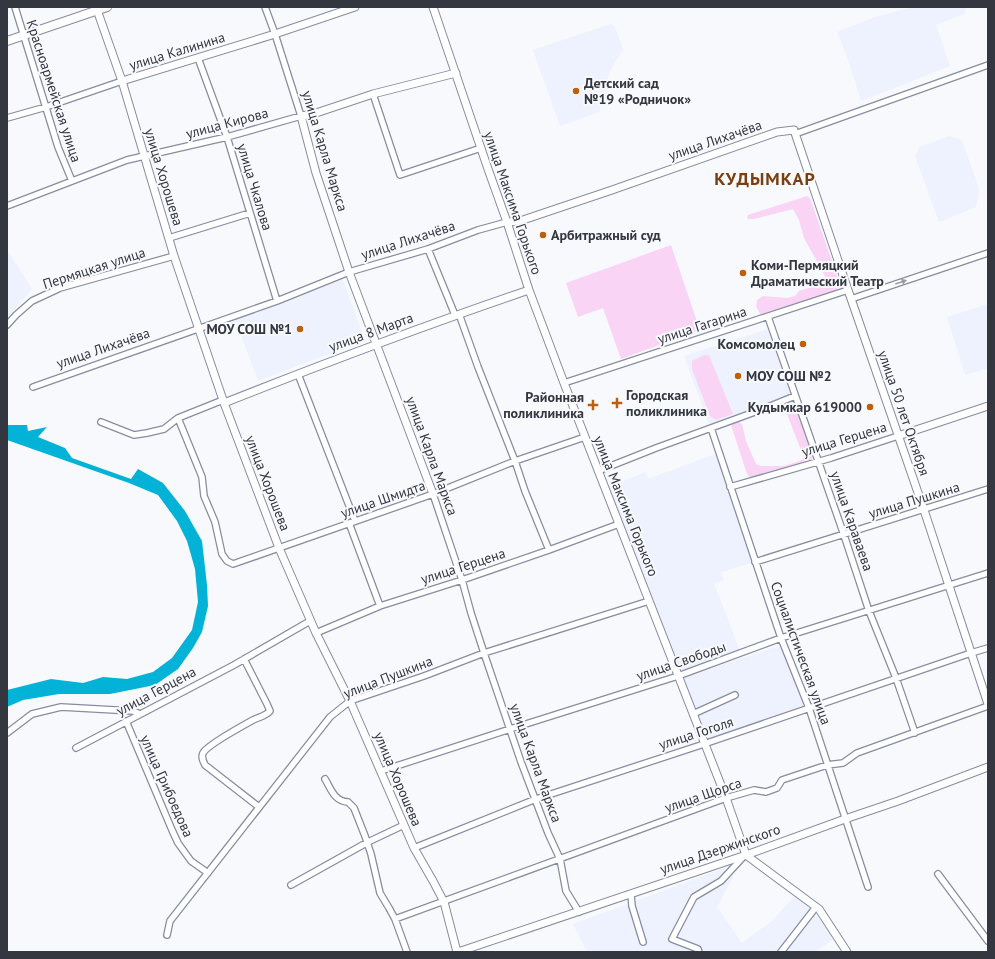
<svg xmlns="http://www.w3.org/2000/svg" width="995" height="959" viewBox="0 0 995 959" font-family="'PT Sans',sans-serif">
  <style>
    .built { fill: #eef1fe }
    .green { fill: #fad4f5 }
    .water { fill: #02b3d7 }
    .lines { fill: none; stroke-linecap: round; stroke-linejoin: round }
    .minor-casing { stroke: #878ca2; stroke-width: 8 }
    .tertiary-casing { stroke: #878ca2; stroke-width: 9 }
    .secondary-casing { stroke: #878ca2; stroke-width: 10 }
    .minor { stroke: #fff; stroke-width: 5.5 }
    .tertiary { stroke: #fff; stroke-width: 7 }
    .secondary { stroke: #fff; stroke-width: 8 }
    .oneway { fill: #9a9aa0 }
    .poi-dot { fill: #bc5f0f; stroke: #f7f9fd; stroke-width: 1.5 }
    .labels { text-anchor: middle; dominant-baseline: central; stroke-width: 4; stroke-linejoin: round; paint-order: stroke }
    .street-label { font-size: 14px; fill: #343640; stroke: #f7f9fd }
    .poi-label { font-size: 14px; font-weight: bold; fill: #343640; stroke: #f7f9fd; text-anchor: start }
    .district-label { font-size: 18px; font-weight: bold; letter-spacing: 1px; fill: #7a3e10; stroke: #f7f9fd }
  </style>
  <rect width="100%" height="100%" fill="#f7f9fd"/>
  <path class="built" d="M 913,7 L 964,7 L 966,13 L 936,25 L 950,66 L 861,101 L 849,62 L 837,32 L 875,17 Z
    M 611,24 L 615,27 L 623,49 L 610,71 L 599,112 L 560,126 L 533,50 Z
    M 949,136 L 962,140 L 979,189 L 976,207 L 939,222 L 915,156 L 920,147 Z
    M 7,250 L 32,289 L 7,318 Z
    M 342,278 L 365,340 L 258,381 L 235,319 Z
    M 988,304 L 988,368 L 965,375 L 947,317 Z
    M 768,329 L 792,396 L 710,426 L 684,356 Z
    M 718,453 L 755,562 L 721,572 L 724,580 L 714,584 L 741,653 L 680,675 L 607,488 L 645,472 L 648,479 Z
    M 785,644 L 808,707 L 707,745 L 682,678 Z
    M 725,868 L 733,877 L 717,907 L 742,943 L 772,921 L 795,895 L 808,906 L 821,921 L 833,940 L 814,952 L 587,952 L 573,924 Z"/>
  <path class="green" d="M 807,196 L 810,198 L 840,284 L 838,288 L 834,292 L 766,313 L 760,314 L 756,306 L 757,300 L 763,296 L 787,298 L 795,296 L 799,291 L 825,283 L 825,276 L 804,238 L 799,220 L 793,209 L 754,219 L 748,219 L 747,217 L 748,215 Z
    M 671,245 L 700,330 L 621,359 L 603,308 L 578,317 L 566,283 Z
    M 704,355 L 709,355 L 733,414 L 716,420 L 710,416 L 692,369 L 692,361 Z
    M 794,407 L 795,407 C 802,424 810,443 813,462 L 754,479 L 750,477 L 747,474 L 731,425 L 737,421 L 742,424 L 746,441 L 756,464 L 761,466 L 784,466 L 800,461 L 804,458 L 787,414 L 793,412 L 793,409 Z"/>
  <path class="water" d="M 7,425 L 27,425 L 28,431 L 47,427 L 38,437 L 65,448 L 72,458 L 131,479 L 138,469 L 163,483 L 185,511 L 202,541 L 207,585 L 208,606 L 202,632 L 193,648 L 178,669 L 155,685 L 110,694 L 59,694 L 23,700 L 7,707 L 7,690 L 51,679 L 83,683 L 103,677 L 127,679 L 153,672 L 172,658 L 192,630 L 198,602 L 195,569 L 187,541 L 177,521 L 158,495 L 129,483 L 7,440 Z"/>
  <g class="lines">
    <defs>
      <path id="minor" d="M 15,7 L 58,147 L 72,181
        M 198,58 L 227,137 L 277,301
        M 373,94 L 400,175 L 481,148
        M 7,118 L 46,107 L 122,81
        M 795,134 L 988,65
        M 7,206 L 127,160 L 227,137 L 301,116 L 275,34 L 265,7
        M 169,238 L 250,213
        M 428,249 L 455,315
        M 851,299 L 988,253
        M 459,314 L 478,367 L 515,461 L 525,491 L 549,550
        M 768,317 L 844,535 L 869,611 L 896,678 L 915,733
        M 7,325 L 16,315 L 32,301 L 60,288 L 174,256
        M 298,374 L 355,521
        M 564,383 L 848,290
        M 33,387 L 277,301 L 349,272 L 428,249 L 478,230 L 507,222
        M 178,418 L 202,477 L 204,496 L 215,522 L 222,554 L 227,561 L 233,564 L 433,494 L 515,461 L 585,437
        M 101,422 L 134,435 L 147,433 L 164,429 L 178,418 L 223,400
        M 711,428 L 781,638 L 809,708 L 868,887
        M 598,471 L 656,448 L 763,409 L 795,396
        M 730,487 L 831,458 L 898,436
        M 433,494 L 462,580 L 471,613 L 484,653 L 521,762 L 548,833 L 560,859 L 566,891 L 579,912
        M 349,523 L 380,606
        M 755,562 L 988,489
        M 316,633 L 380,606 L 462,580 L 549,550 L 619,524
        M 244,659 L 267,704 L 270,711 C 266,716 259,717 253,720 C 244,725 207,745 203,753 C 201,757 203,761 205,765 L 259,807
        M 693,714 L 735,695
        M 126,721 L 172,830 L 178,843 L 191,861 L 208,873
        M 7,733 L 32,714 L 61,707 L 133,711 L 140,714
        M 76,748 L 234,665 L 310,621
        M 381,771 L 510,729 L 678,676 L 781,638 L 988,573
        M 325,779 C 331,789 334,801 348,802 L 354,808 L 365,836 L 371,854 L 380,893 L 389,908 L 395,919 L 407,952
        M 414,848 L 536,799 L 704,744 L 971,653 L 988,648
        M 938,874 L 988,941
        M 291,885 L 368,842 L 404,825
        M 631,894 L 632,906 L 643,942
        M 395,919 L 726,798 L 754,790 L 766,792 L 777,788 L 782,780 L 827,765 L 843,763 L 857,753 L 988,706
        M 167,935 L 170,921 L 330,717 L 350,701 L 424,676 L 484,653 L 649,601
        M 699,952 L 698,949 L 672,939 L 694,897 L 721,881 L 745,855
        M 781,952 L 816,907"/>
      <path id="tertiary" d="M 96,7 L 122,81 L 174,256 L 224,403 L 279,548 L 316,633 L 350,701 L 414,848 L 433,881 L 444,902 L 457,952
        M 433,7 L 488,169 L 507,222 L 529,290 L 564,383 L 726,798 L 746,855 L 819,909 L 847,952
        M 122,81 L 275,34 L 355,7
        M 507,222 L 520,221 L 612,190 L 777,132 L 794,130 L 848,290 L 924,510 L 988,704
        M 224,403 C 325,363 426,325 529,290
        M 898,436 L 988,406
        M 433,494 L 349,272 L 316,173 L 301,116 L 313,114 L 373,94 L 456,73
        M 458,952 L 746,855 L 845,819 L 898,801 L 988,767"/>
      <path id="secondary" d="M 7,41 L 107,7"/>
    </defs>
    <use href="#minor" class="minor-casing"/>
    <use href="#tertiary" class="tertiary-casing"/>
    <use href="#secondary" class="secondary-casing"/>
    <use href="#minor" class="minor"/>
    <use href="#tertiary" class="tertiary"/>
    <use href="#secondary" class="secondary"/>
  </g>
  <defs><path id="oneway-solid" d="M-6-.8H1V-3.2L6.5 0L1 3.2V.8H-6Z"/></defs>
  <use class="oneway" href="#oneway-solid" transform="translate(901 282) rotate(-19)"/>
  <g class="poi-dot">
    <circle cx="576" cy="91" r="4"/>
    <circle cx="543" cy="235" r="4"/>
    <circle cx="743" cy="273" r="4"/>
    <circle cx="300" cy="329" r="4"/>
    <circle cx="803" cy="344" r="4"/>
    <circle cx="738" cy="376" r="4"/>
    <path d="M615 397h4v4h4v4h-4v4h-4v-4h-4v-4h4z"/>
    <path d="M591 399h4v4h4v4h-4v4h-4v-4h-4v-4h4z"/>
    <circle cx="870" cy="407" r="4"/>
  </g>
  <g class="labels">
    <g class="street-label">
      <text transform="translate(177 51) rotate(-17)">улица Калинина</text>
      <text transform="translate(54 91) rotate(72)">Красноармейская улица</text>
      <text transform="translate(227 123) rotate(-15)">улица Кирова</text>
      <text transform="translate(715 140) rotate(-19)">улица Лихачёва</text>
      <text transform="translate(325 151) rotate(73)">улица Карла Маркса</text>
      <text transform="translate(164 177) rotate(73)">улица Хорошева</text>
      <text transform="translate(255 187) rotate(73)">улица Чкалова</text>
      <text transform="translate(513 203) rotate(71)">улица Максима Горького</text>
      <text transform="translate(408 240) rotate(-18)">улица Лихачёва</text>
      <text transform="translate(94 268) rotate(-18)">Пермяцкая улица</text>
      <text transform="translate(702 325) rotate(-18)">улица Гагарина</text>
      <text transform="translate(371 332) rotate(-20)">улица 8 Марта</text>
      <text transform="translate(103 348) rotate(-19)">улица Лихачёва</text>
      <text transform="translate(904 413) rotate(71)">улица 50 лет Октября</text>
      <text transform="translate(844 439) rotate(-17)">улица Герцена</text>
      <text transform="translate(432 456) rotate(70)">улица Карла Маркса</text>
      <text transform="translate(268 483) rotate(69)">улица Хорошева</text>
      <text transform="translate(383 499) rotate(-19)">улица Шмидта</text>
      <text transform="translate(914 500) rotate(-17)">улица Пушкина</text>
      <text transform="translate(626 506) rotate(68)">улица Максима Горького</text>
      <text transform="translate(852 521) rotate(71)">улица Караваева</text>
      <text transform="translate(463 566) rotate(-18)">улица Герцена</text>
      <text transform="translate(801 653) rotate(70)">Социалистическая улица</text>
      <text transform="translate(681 661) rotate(-19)">улица Свободы</text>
      <text transform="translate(388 677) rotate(-21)">улица Пушкина</text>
      <text transform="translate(156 691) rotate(-28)">улица Герцена</text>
      <text transform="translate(696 733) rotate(-18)">улица Гоголя</text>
      <text transform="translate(536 763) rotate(70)">улица Карла Маркса</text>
      <text transform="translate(398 779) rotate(67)">улица Хорошева</text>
      <text transform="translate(167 786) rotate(66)">улица Грибоедова</text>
      <text transform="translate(703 795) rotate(-19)">улица Щорса</text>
      <text transform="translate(720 849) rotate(-19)">улица Дзержинского</text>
    </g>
    <g class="poi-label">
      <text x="584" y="83">Детский сад<tspan x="584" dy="16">№19 «Родничок»</tspan></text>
      <text x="551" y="235">Арбитражный суд</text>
      <text x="751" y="265">Коми-Пермяцкий<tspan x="751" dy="16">Драматический Театр</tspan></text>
      <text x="292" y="329" text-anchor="end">МОУ СОШ №1</text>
      <text x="795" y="344" text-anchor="end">Комсомолец</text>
      <text x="746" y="376">МОУ СОШ №2</text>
      <text x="626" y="395">Городская<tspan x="626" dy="16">поликлиника</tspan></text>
      <text x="584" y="397" text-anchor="end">Районная<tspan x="584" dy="16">поликлиника</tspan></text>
      <text x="862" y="407" text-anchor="end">Кудымкар 619000</text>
    </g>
    <g class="district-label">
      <text x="765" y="178">КУДЫМКАР</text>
    </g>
  </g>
  <rect width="995" height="959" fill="none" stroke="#343640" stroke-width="16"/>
</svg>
